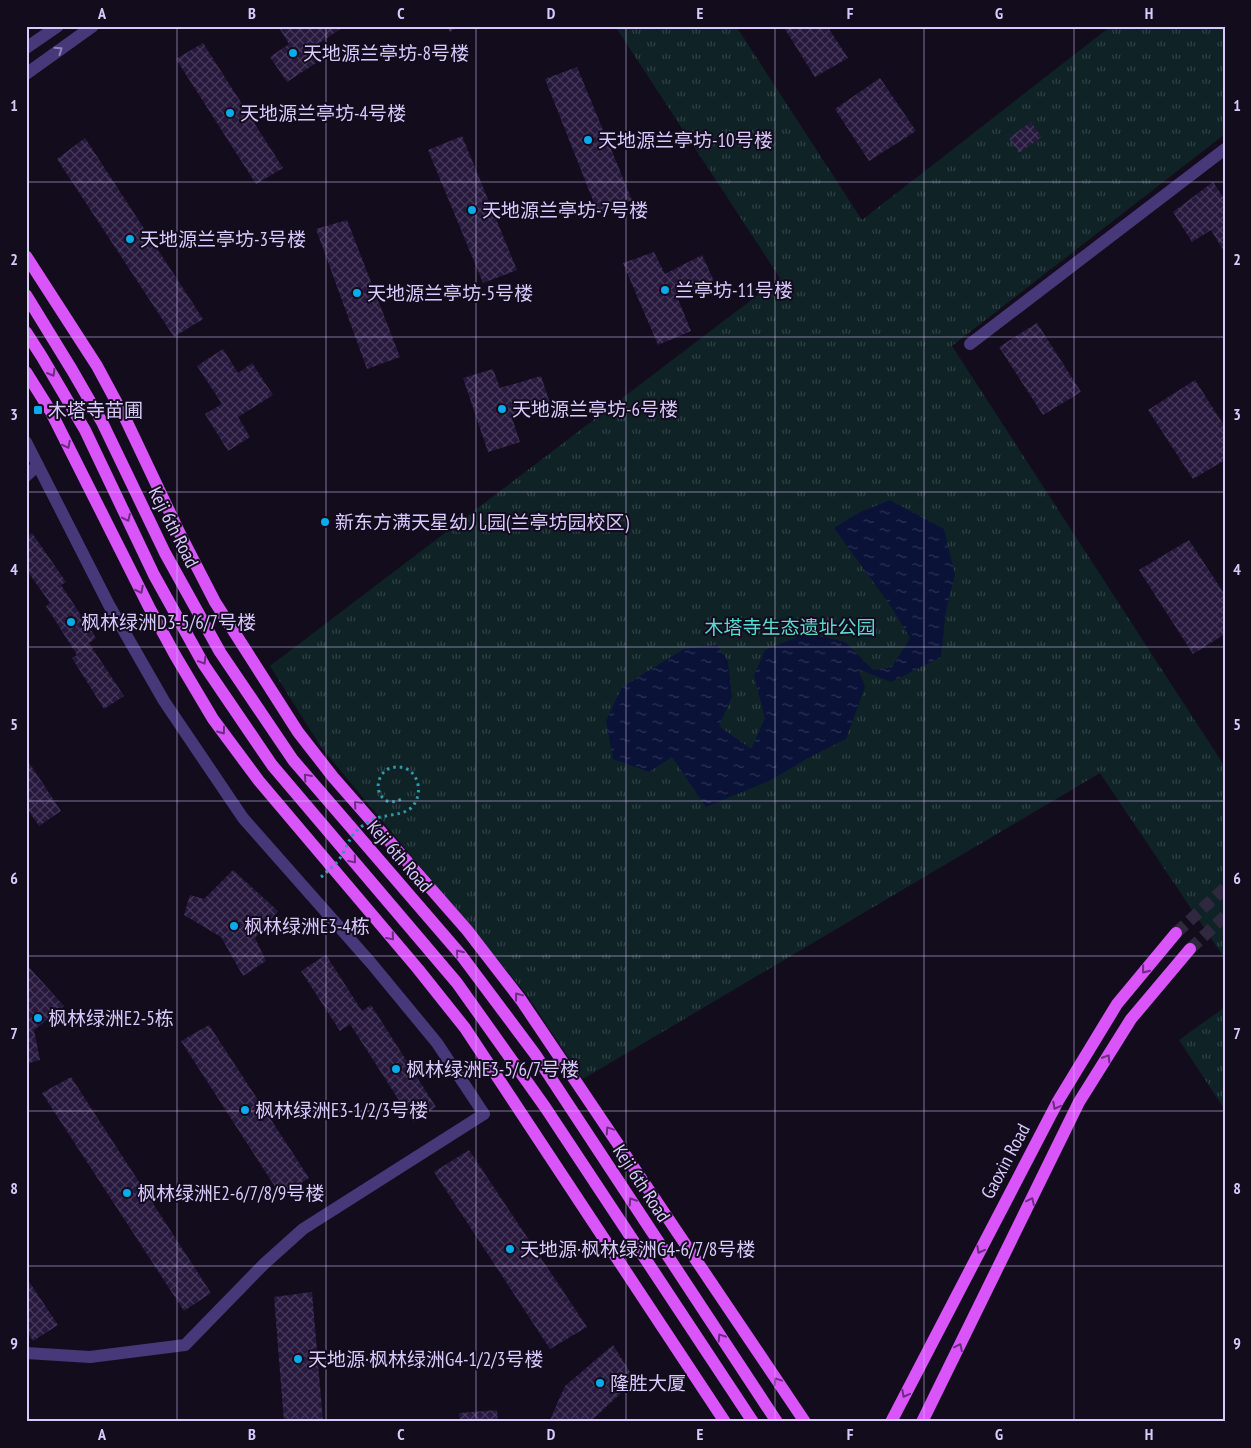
<svg xmlns="http://www.w3.org/2000/svg" width="1251" height="1448" viewBox="0 0 1251 1448" font-family="'PT Sans Narrow','Noto Sans SC',sans-serif">
  <style>
    .park { fill: url(#park-tufts) }
    .water { fill: url(#water-ripples) }
    .building { fill: url(#building-cross-hatch) }
    .lines { fill: none; stroke-linecap: round; stroke-linejoin: round }
    .major-tunnel { stroke: #30283f; stroke-width: 12; stroke-dasharray: 12 6; stroke-linecap: butt }
    .minor { stroke: #47387a; stroke-width: 12 }
    .major { stroke: #d954f9; stroke-width: 12 }
    .path-bridge { stroke: #319caa; stroke-width: 3; stroke-dasharray: 2.5 4; stroke-linecap: butt }
    .oneway { stroke: #9080bc }
    .oneway2 { stroke: #6c2c80 }
    .grid { fill: none; stroke: #d9c9fd; stroke-width: 1; stroke-opacity: 0.55 }
    .poi-dot { fill: #08abeb; stroke: #120c1d; stroke-width: 2 }
    .labels { text-anchor: middle; dominant-baseline: central; stroke-width: 4; stroke-linejoin: round; paint-order: stroke }
    .poi-label { font-size: 19px; fill: #d9c9fd; stroke: #120c1d; text-anchor: start }
    .street-label { font-size: 19px; fill: #d9c9fd; stroke: #120c1d }
    .park-label { font-size: 19px; fill: #59dad1; stroke: #120c1d }
    .neatline { fill: none; stroke: #d9c9fd; stroke-width: 2 }
    .grid-label { font-size: 16px; text-anchor: middle; font-weight: bold; fill: #d9c9fd }
  </style>
  <defs>
    <pattern id="park-tufts" width="24" height="20" patternUnits="userSpaceOnUse" patternTransform="scale(1.25)"><rect width="24" height="20" fill="#0f2326"/><path d="M3 7l-1-3M5 7V3M7 7l1-3M15 17l-1-3M17 17v-4M19 17l1-3" fill="none" stroke="#314246"/></pattern>
    <pattern id="water-ripples" width="26" height="14" patternUnits="userSpaceOnUse" patternTransform="scale(1.25)"><rect width="26" height="14" fill="#0a1238"/><path d="M2 4q2-2 4 0t4 0M15 11q2-2 4 0t4 0" fill="none" stroke="#2d3356"/></pattern>
    <pattern id="building-cross-hatch" width="8" height="8" patternUnits="userSpaceOnUse" patternTransform="scale(1.25)"><rect width="8" height="8" fill="#27193d"/><path d="M0 0l8 8M0 8l8-8" fill="none" stroke="#46395a"/></pattern>
  </defs>
  <rect width="100%" height="100%" fill="#120c1d"/>
  <path class="park" d="M 615,26 L 736,26 L 862,220 L 1111,26 L 1225,26 L 1225,134 L 952,346 L 1225,767 L 1225,959 L 1100,773 L 583,1079 L 526,994 L 321,747 L 270,666 L 780,278 Z
    M 1225,1007 L 1225,1110 L 1179,1040 Z"/>
  <path class="water" d="M 890,500 L 944,529 L 955,575 L 946,610 L 941,657 L 891,682 L 858,669 L 865,687 L 846,739 L 808,758 L 771,780 L 706,807 L 672,757 L 649,772 L 613,759 L 606,721 L 622,687 L 684,649 L 717,645 L 728,661 L 732,697 L 719,726 L 751,749 L 765,718 L 754,676 L 765,650 L 807,633 L 845,642 L 873,670 L 892,667 L 910,638 L 892,608 L 834,528 L 858,513 Z"/>
  <path class="building" d="M 278,26 L 341,26 L 342,28 L 309,50 L 316,63 L 287,82 L 270,57 L 289,44 Z
    M 447,26 L 460,26 L 450,32 Z
    M 783,26 L 827,26 L 848,58 L 815,77 Z
    M 203,43 L 283,168 L 256,184 L 176,59 Z
    M 577,67 L 632,200 L 598,213 L 545,79 Z
    M 880,78 L 916,131 L 869,161 L 835,109 Z
    M 1031,122 L 1042,137 L 1019,153 L 1009,138 Z
    M 462,136 L 517,270 L 483,283 L 428,150 Z
    M 85,138 L 203,319 L 174,337 L 57,159 Z
    M 1213,182 L 1225,200 L 1225,253 L 1211,230 L 1192,242 L 1173,212 Z
    M 347,220 L 400,357 L 367,369 L 316,229 Z
    M 654,252 L 665,274 L 702,255 L 714,281 L 678,299 L 691,331 L 658,345 L 623,263 Z
    M 1037,323 L 1081,392 L 1043,415 L 999,347 Z
    M 223,349 L 238,373 L 252,363 L 273,395 L 238,417 L 250,437 L 228,451 L 205,414 L 222,404 L 197,366 Z
    M 493,369 L 500,388 L 541,376 L 550,403 L 511,415 L 520,442 L 488,452 L 463,378 Z
    M 1195,380 L 1225,427 L 1225,460 L 1193,479 L 1148,410 Z
    M 32,533 L 66,582 L 61,585 L 96,638 L 89,643 L 124,696 L 104,709 L 72,658 L 77,655 L 46,606 L 50,603 L 26,569 L 26,536 Z
    M 1189,540 L 1225,595 L 1225,634 L 1193,654 L 1139,570 Z
    M 26,758 L 61,811 L 39,826 L 26,807 Z
    M 233,870 L 278,911 L 255,938 L 266,961 L 243,976 L 221,937 L 184,915 L 190,895 L 204,899 Z
    M 326,955 L 362,1011 L 371,1005 L 436,1107 L 413,1122 L 350,1024 L 340,1031 L 301,971 Z
    M 26,964 L 64,1006 L 34,1030 L 40,1060 L 26,1064 Z
    M 209,1025 L 309,1178 L 281,1196 L 181,1041 Z
    M 71,1077 L 211,1293 L 184,1311 L 42,1093 Z
    M 469,1150 L 587,1327 L 550,1349 L 434,1172 Z
    M 26,1277 L 58,1325 L 33,1341 L 26,1330 Z
    M 312,1292 L 323,1422 L 284,1422 L 274,1297 Z
    M 613,1345 L 635,1380 L 590,1422 L 549,1422 L 565,1386 Z
    M 497,1410 L 498,1422 L 460,1422 L 459,1413 Z"/>
  <g class="lines">
    <path class="major-tunnel" d="M 1176,933 L 1225,888
      M 1190,949 L 1225,916"/>
    <path class="minor" d="M 26,48 L 58,26
      M 26,74 L 93,26
      M 970,344 L 1225,149
      M 26,442 L 109,605 L 164,701 L 243,818 L 371,963 L 437,1043 L 484,1114 L 303,1229 L 264,1264 L 185,1345 L 90,1357 L 26,1353
      M 26,476 L 38,465"/>
    <path class="major" d="M 26,256 L 97,366 L 125,418 L 180,534 L 215,602 L 298,732 L 333,777 L 467,930 L 521,1000 L 805,1422
      M 26,295 L 72,370 L 102,422 L 165,553 L 220,652 L 293,760 L 461,955 L 535,1054 L 777,1422
      M 26,332 L 42,357 L 85,430 L 154,575 L 204,665 L 272,765 L 457,983 L 545,1107 L 753,1422
      M 26,372 L 51,412 L 149,607 L 175,655 L 213,719 L 259,781 L 418,969 L 465,1028 L 725,1422
      M 891,1422 L 1058,1101 L 1117,1004 L 1176,933
      M 922,1422 L 1079,1102 L 1131,1019 L 1190,949"/>
    <path class="path-bridge" d="M 321,877 C 329,870 337,864 342,855 C 348,844 351,834 361,827 C 368,821 377,817 386,816 C 395,814 404,814 411,808 C 427,792 416,761 391,768 C 378,771 372,793 387,801 C 392,803 397,801 402,799"/>
  </g>
  <defs><path id="oneway-chevron" d="M-2-3.5L2.5 0L-2 3.5" fill="none" stroke-width="1.6" stroke-linecap="round" stroke-linejoin="round" transform="scale(1.25)"/></defs>
  <use class="oneway" href="#oneway-chevron" transform="translate(59 50) rotate(-35)"/>
  <g class="oneway2">
    <use href="#oneway-chevron" transform="translate(52 373) rotate(60)"/>
    <use href="#oneway-chevron" transform="translate(67 445) rotate(63)"/>
    <use href="#oneway-chevron" transform="translate(127 518) rotate(65)"/>
    <use href="#oneway-chevron" transform="translate(140 590) rotate(63)"/>
    <use href="#oneway-chevron" transform="translate(203 661) rotate(59)"/>
    <use href="#oneway-chevron" transform="translate(222 731) rotate(54)"/>
    <use href="#oneway-chevron" transform="translate(307 777) rotate(-131)"/>
    <use href="#oneway-chevron" transform="translate(357 804) rotate(-131)"/>
    <use href="#oneway-chevron" transform="translate(353 860) rotate(50)"/>
    <use href="#oneway-chevron" transform="translate(391 937) rotate(50)"/>
    <use href="#oneway-chevron" transform="translate(459 953) rotate(-129)"/>
    <use href="#oneway-chevron" transform="translate(1145 970) rotate(129)"/>
    <use href="#oneway-chevron" transform="translate(518 996) rotate(-127)"/>
    <use href="#oneway-chevron" transform="translate(1107 1058) rotate(-58)"/>
    <use href="#oneway-chevron" transform="translate(1056 1106) rotate(118)"/>
    <use href="#oneway-chevron" transform="translate(609 1130) rotate(-124)"/>
    <use href="#oneway-chevron" transform="translate(632 1201) rotate(-123)"/>
    <use href="#oneway-chevron" transform="translate(1031 1201) rotate(-64)"/>
    <use href="#oneway-chevron" transform="translate(980 1250) rotate(118)"/>
    <use href="#oneway-chevron" transform="translate(721 1337) rotate(-123)"/>
    <use href="#oneway-chevron" transform="translate(959 1347) rotate(-64)"/>
    <use href="#oneway-chevron" transform="translate(777 1381) rotate(-124)"/>
    <use href="#oneway-chevron" transform="translate(905 1394) rotate(118)"/>
  </g>
  <path class="grid" d="M 177,26 L 177,1422M 326,26 L 326,1422M 476,26 L 476,1422M 626,26 L 626,1422M 775,26 L 775,1422M 924,26 L 924,1422M 1074,26 L 1074,1422M 26,182 L 1225,182M 26,337 L 1225,337M 26,492 L 1225,492M 26,647 L 1225,647M 26,801 L 1225,801M 26,956 L 1225,956M 26,1111 L 1225,1111M 26,1266 L 1225,1266"/>
  <g class="poi-dot">
    <circle cx="293" cy="53" r="5"/>
    <circle cx="230" cy="113" r="5"/>
    <circle cx="588" cy="140" r="5"/>
    <circle cx="472" cy="210" r="5"/>
    <circle cx="130" cy="239" r="5"/>
    <circle cx="665" cy="290" r="5"/>
    <circle cx="357" cy="293" r="5"/>
    <circle cx="502" cy="409" r="5"/>
    <rect x="33" y="405" width="10" height="10" rx="2.5"/>
    <circle cx="325" cy="522" r="5"/>
    <circle cx="71" cy="622" r="5"/>
    <circle cx="234" cy="926" r="5"/>
    <circle cx="38" cy="1018" r="5"/>
    <circle cx="396" cy="1069" r="5"/>
    <circle cx="245" cy="1110" r="5"/>
    <circle cx="127" cy="1193" r="5"/>
    <circle cx="510" cy="1249" r="5"/>
    <circle cx="298" cy="1359" r="5"/>
    <circle cx="600" cy="1383" r="5"/>
  </g>
  <g class="labels">
    <g class="poi-label">
      <text x="303" y="53">天地源兰亭坊-8号楼</text>
      <text x="240" y="113">天地源兰亭坊-4号楼</text>
      <text x="598" y="140">天地源兰亭坊-10号楼</text>
      <text x="482" y="210">天地源兰亭坊-7号楼</text>
      <text x="140" y="239">天地源兰亭坊-3号楼</text>
      <text x="675" y="290">兰亭坊-11号楼</text>
      <text x="367" y="293">天地源兰亭坊-5号楼</text>
      <text x="512" y="409">天地源兰亭坊-6号楼</text>
      <text x="48" y="410">木塔寺苗圃</text>
      <text x="335" y="522">新东方满天星幼儿园(兰亭坊园校区)</text>
      <text x="81" y="622">枫林绿洲D3-5/6/7号楼</text>
      <text x="244" y="926">枫林绿洲E3-4栋</text>
      <text x="48" y="1018">枫林绿洲E2-5栋</text>
      <text x="406" y="1069">枫林绿洲E3-5/6/7号楼</text>
      <text x="255" y="1110">枫林绿洲E3-1/2/3号楼</text>
      <text x="137" y="1193">枫林绿洲E2-6/7/8/9号楼</text>
      <text x="520" y="1249">天地源·枫林绿洲G4-6/7/8号楼</text>
      <text x="308" y="1359">天地源·枫林绿洲G4-1/2/3号楼</text>
      <text x="610" y="1383">隆胜大厦</text>
    </g>
    <g class="street-label">
      <text transform="translate(174 527) rotate(63)">Keji 6th Road</text>
      <text transform="translate(400 856) rotate(49)">Keji 6th Road</text>
      <text transform="translate(1005 1161) rotate(-62)">Gaoxin Road</text>
      <text transform="translate(642 1183) rotate(57)">Keji 6th Road</text>
    </g>
    <g class="park-label">
      <text x="790" y="627">木塔寺生态遗址公园</text>
    </g>
  </g>
  <rect width="1251" height="1448" fill="none" stroke="#120c1d" stroke-width="55"/>
  <rect x="28" y="28" width="1196" height="1392" class="neatline"/>
  <g class="grid-label">
    <text x="102" y="19">A</text>
    <text x="252" y="19">B</text>
    <text x="401" y="19">C</text>
    <text x="551" y="19">D</text>
    <text x="700" y="19">E</text>
    <text x="850" y="19">F</text>
    <text x="999" y="19">G</text>
    <text x="1149" y="19">H</text>
    <text x="14" y="111">1</text>
    <text x="1237" y="111">1</text>
    <text x="14" y="265">2</text>
    <text x="1237" y="265">2</text>
    <text x="14" y="420">3</text>
    <text x="1237" y="420">3</text>
    <text x="14" y="575">4</text>
    <text x="1237" y="575">4</text>
    <text x="14" y="730">5</text>
    <text x="1237" y="730">5</text>
    <text x="14" y="884">6</text>
    <text x="1237" y="884">6</text>
    <text x="14" y="1039">7</text>
    <text x="1237" y="1039">7</text>
    <text x="14" y="1194">8</text>
    <text x="1237" y="1194">8</text>
    <text x="14" y="1349">9</text>
    <text x="1237" y="1349">9</text>
    <text x="102" y="1440">A</text>
    <text x="252" y="1440">B</text>
    <text x="401" y="1440">C</text>
    <text x="551" y="1440">D</text>
    <text x="700" y="1440">E</text>
    <text x="850" y="1440">F</text>
    <text x="999" y="1440">G</text>
    <text x="1149" y="1440">H</text>
  </g>
</svg>
